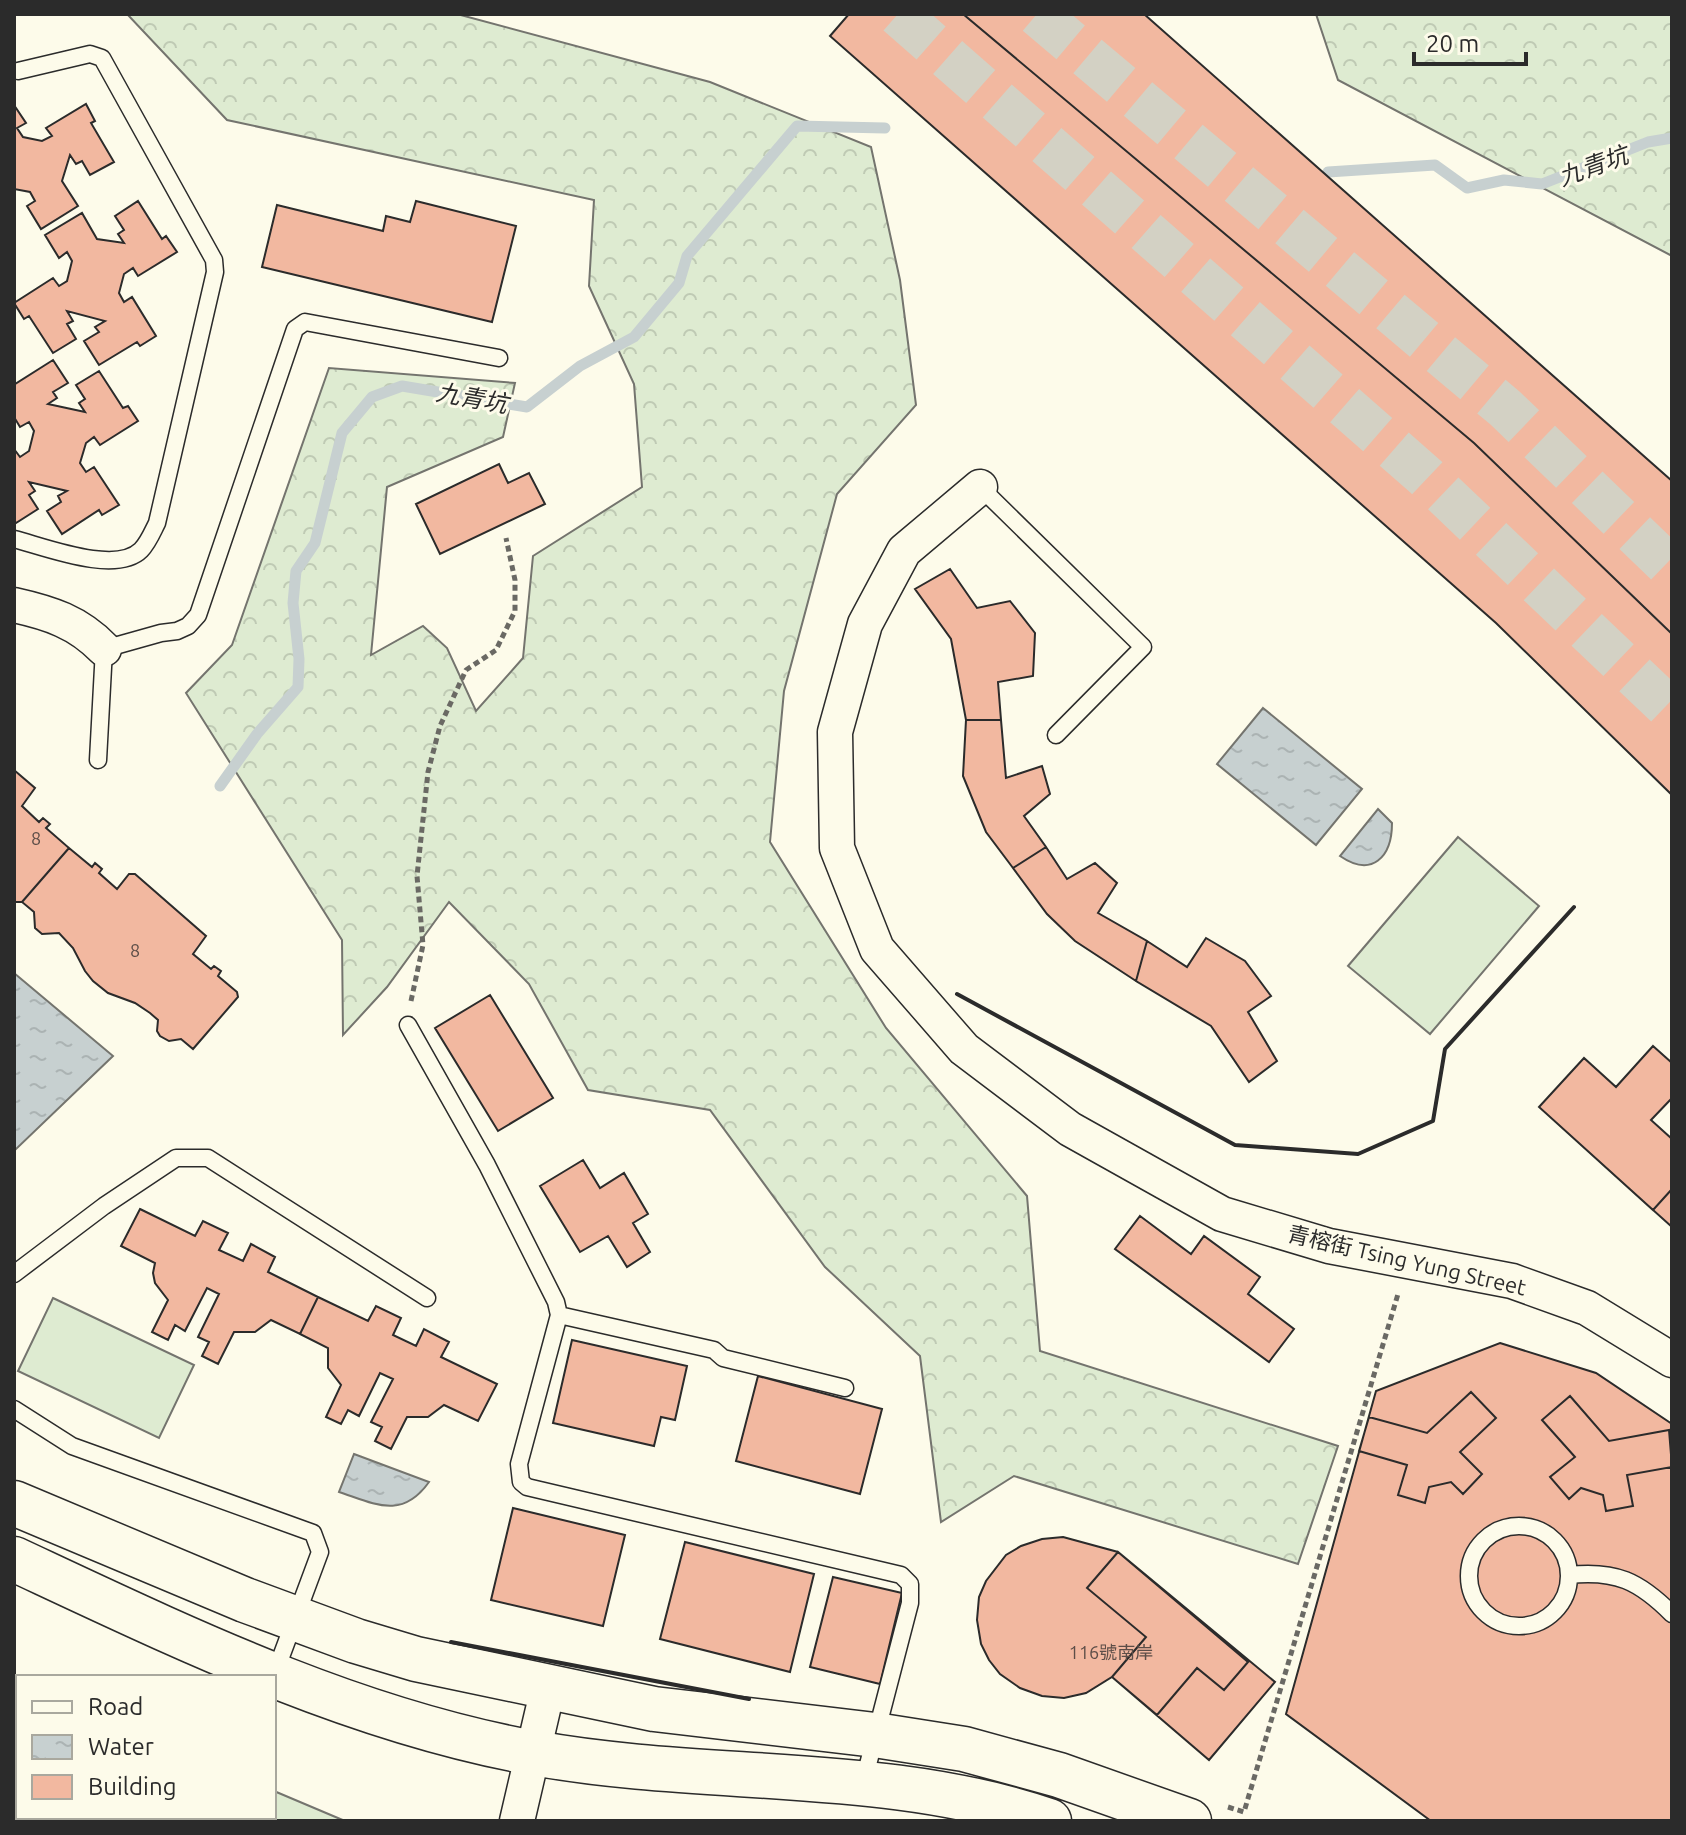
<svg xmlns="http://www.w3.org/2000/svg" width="1686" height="1835" viewBox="0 0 1686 1835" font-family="Ubuntu,'Noto Sans TC',sans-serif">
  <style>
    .grass { fill: #deebd1; stroke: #74746e; stroke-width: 2 }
    .forest { fill: url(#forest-crowns); stroke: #74746e; stroke-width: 2 }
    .water { fill: url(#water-ripples); stroke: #74746e; stroke-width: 2 }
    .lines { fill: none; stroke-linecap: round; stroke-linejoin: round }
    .stream { stroke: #c7d0d0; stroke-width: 11 }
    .building { fill: #f2b8a0; stroke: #2b2b2b; stroke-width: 2 }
    .highway-tunnel { stroke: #d3d1c4; stroke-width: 44; stroke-dasharray: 44 22; stroke-linecap: butt }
    .lane-casing { stroke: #2b2b2b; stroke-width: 19 }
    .street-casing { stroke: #2b2b2b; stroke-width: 37 }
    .primary-casing { stroke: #2b2b2b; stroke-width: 47 }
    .path { stroke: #6a6964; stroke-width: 5; stroke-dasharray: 6 4; stroke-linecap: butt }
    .lane { stroke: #fdfbea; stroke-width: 16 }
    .street { stroke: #fdfbea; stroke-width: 34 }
    .primary { stroke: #fdfbea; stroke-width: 44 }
    .wall { stroke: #2b2b2b; stroke-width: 4 }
    .labels { text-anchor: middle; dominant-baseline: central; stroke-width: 6; stroke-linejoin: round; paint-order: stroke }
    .number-label { font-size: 18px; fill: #5d4e48 }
    .street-label { font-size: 22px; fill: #2b2b2b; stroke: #fdfbea }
    .water-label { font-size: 24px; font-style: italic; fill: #2b2b2b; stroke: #fdfbea }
  </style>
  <defs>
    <pattern id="forest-crowns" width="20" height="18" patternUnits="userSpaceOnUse" patternTransform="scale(2)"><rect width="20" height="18" fill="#deebd1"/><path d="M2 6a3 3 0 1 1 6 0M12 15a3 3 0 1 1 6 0" fill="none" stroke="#bfcab4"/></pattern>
    <pattern id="water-ripples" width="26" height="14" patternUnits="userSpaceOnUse" patternTransform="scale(2)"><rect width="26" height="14" fill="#c7d0d0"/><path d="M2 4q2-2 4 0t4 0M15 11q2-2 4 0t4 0" fill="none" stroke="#abb3b3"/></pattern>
  </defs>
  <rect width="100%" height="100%" fill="#fdfbea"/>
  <path class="grass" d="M 1458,837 L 1539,906 L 1430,1034 L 1348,966 Z
    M 53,1298 L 194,1365 L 159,1438 L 18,1371 Z
    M 274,1791 L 345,1821 L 63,1821 L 65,1817 L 274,1817 Z"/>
  <path class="forest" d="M 127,14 L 457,14 L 710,82 L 871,147 L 900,280 L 916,405 L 837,494 L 784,691 L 770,842 L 886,1028 L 1027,1196 L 1040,1351 L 1338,1446 L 1298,1564 L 1014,1476 L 941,1522 L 920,1356 L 825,1267 L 710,1110 L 588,1090 L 529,984 L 449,902 L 387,987 L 343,1035 L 342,940 L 186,693 L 232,645 L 329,368 L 515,383 L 503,437 L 387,487 L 371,655 L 423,626 L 447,648 L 476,711 L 523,658 L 533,556 L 642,487 L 634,384 L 589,286 L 594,200 L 227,120 Z
    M 1316,14 L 1672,14 L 1672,256 L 1338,80 Z"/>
  <path class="water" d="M 1263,708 L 1362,789 L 1316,845 L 1217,764 Z
    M 1378,809 L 1392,823 C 1392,857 1372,878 1340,856 Z
    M 14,973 L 113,1056 L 14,1151 Z
    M 354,1454 L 429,1482 C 402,1520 375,1504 339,1492 Z"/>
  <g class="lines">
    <path class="stream" d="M 1328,172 L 1435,165 L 1467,188 L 1504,180 L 1542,184 L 1648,142 L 1672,138
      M 220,786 L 257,734 L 298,687 L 299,659 L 293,603 L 296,571 L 315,543 L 342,433 L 372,397 L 402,386 L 527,407 L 580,366 L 634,337 L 679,283 L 687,256 L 797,126 L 885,128"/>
  </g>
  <path class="building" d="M 849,14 L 963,14 L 1474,443 L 1672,634 L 1672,795 L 1496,623 L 830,36 Z
    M 963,14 L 1144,14 L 1672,481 L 1672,634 L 1474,443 Z
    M 86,104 L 95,121 L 91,123 L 114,162 L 90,175 L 82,161 L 76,164 L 70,155 L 62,181 L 78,206 L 41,229 L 27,206 L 35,201 L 30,192 L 14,189 L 14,105 L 26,123 L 17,128 L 23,137 L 42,141 L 52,136 L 46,128 Z
    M 138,201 L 162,239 L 166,236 L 177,252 L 138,276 L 133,268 L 124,274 L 119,293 L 124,302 L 132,297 L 156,336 L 140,346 L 137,342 L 99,365 L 84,341 L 99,332 L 95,327 L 105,321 L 67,311 L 73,321 L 67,324 L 76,339 L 53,353 L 29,316 L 24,319 L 14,303 L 53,278 L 59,286 L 67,281 L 72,261 L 67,252 L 59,258 L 45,235 L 82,213 L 97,239 L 124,243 L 118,234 L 124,230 L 115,216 Z
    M 416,201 L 516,226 L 492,322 L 262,267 L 277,205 L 383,231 L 386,216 L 410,222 Z
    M 53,360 L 68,383 L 53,392 L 57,398 L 48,404 L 85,412 L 79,403 L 85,399 L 76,385 L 99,371 L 123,408 L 128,406 L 138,421 L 100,445 L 94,437 L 86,443 L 80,463 L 86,472 L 94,467 L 119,505 L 102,515 L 99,510 L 62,534 L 47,511 L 61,502 L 58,496 L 67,491 L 29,482 L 35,491 L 29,495 L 38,509 L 16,523 L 14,521 L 14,449 L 20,457 L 29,451 L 34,431 L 29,422 L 20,427 L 14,417 L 14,382 L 15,384 Z
    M 499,464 L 508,483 L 529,473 L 545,504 L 440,554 L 416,504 Z
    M 950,569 L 977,608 L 1010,601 L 1035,633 L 1033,676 L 998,682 L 1001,720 L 966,720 L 951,639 L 915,589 Z
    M 966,720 L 1001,720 L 1006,778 L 1042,766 L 1050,794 L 1024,816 L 1046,847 L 1013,868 L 986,832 L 963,776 Z
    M 14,770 L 35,788 L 22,806 L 39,822 L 43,818 L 50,824 L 46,828 L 69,848 L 22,902 L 14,902 Z
    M 1046,847 L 1067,879 L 1095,863 L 1117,883 L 1098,913 L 1147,941 L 1136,981 L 1075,941 L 1047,914 L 1013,868 Z
    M 69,848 L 92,867 L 95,863 L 102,869 L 99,873 L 117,889 L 129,874 L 135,874 L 206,936 L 193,954 L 211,969 L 214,966 L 221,971 L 218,976 L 237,992 L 238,997 L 193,1049 L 181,1039 L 169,1041 L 160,1036 L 157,1031 L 158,1020 L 150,1013 L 135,1003 L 108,993 L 93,981 L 85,971 L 73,948 L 59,933 L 42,934 L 35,928 L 34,912 L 22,902 Z
    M 1206,938 L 1245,961 L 1271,996 L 1248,1012 L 1277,1061 L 1249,1082 L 1211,1026 L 1136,981 L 1147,941 L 1187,967 Z
    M 490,995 L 553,1098 L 498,1131 L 435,1028 Z
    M 1653,1046 L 1672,1063 L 1672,1098 L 1651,1120 L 1672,1139 L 1672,1189 L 1653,1210 L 1539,1107 L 1584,1058 L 1616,1087 Z
    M 583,1160 L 600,1188 L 624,1173 L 648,1214 L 633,1223 L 650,1252 L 627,1267 L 608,1236 L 580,1252 L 540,1186 Z
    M 1672,1189 L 1672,1227 L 1653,1210 Z
    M 140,1209 L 195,1236 L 203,1221 L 228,1233 L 219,1250 L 243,1261 L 251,1244 L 275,1257 L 268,1272 L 318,1297 L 300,1334 L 271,1320 L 255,1332 L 234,1332 L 218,1364 L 202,1356 L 209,1342 L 198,1337 L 219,1294 L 207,1288 L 185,1331 L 175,1325 L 168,1340 L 152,1332 L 168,1300 L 155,1283 L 153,1273 L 155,1263 L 121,1246 Z
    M 1140,1216 L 1191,1254 L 1204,1236 L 1260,1277 L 1248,1294 L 1294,1329 L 1269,1362 L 1115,1249 Z
    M 318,1297 L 368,1321 L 376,1306 L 401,1318 L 393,1335 L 416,1346 L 424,1329 L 449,1342 L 441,1357 L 497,1384 L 478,1421 L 444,1405 L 428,1417 L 407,1417 L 391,1449 L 375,1441 L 382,1427 L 371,1422 L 393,1379 L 380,1373 L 359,1416 L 348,1410 L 341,1424 L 326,1417 L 341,1385 L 328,1368 L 328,1348 L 300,1334 Z
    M 572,1340 L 687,1366 L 675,1420 L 661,1417 L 654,1446 L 553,1423 Z
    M 1500,1343 L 1596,1373 L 1672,1424 L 1672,1821 L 1431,1821 L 1286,1714 L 1376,1391 Z
    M 758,1376 L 882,1409 L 860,1494 L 736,1461 Z
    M 1471,1392 L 1496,1418 L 1460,1452 L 1482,1474 L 1463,1494 L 1451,1482 L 1429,1487 L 1425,1503 L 1398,1495 L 1407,1465 L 1359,1451 L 1369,1417 L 1427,1433 Z
    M 1570,1396 L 1609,1441 L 1669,1430 L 1672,1467 L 1627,1475 L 1633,1506 L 1606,1511 L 1603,1495 L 1581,1488 L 1569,1499 L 1550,1477 L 1575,1457 L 1542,1420 Z
    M 513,1508 L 625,1535 L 603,1626 L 491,1600 Z
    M 1063,1537 L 1118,1552 L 1275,1682 L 1209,1760 L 1112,1677 L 1086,1693 L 1064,1698 L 1042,1696 L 1020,1688 L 1000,1674 L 989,1660 L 981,1644 L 977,1620 L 979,1597 L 986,1581 L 1006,1555 L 1021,1546 L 1042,1539 Z
    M 685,1542 L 814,1574 L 790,1672 L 660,1639 Z
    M 1118,1552 L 1248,1662 L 1224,1690 L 1197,1668 L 1157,1715 L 1112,1677 L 1146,1637 L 1087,1588 Z
    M 833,1577 L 902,1593 L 880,1684 L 810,1667 Z"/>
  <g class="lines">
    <path class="highway-tunnel" d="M 898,14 L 1426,477 L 1672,711
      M 1037,14 L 1505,408 L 1672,569"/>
    <defs>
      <path id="lane" d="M 980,487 L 1143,647 L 1056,735
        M 14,539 C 45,547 116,575 141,550 C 148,543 152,533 157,523 L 215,272 L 214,260 L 102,58 L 90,54 L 18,71
        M 98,760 L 104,649 L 161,633 L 177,631 L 188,626 L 198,615 L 295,329 L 305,322 L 499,358
        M 408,1025 L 487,1165 L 556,1302 L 559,1315 L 519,1464 L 521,1482 L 527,1487 L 901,1575 L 910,1584 L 910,1603 L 864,1780
        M 14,1274 L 104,1206 L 176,1158 L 208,1158 L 427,1298
        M 559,1315 L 714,1350 L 723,1358 L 845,1388
        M 14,1409 L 72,1446 L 313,1533 L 320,1552 L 275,1673
        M1469 1576a50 50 0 1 1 100 0a50 50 0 1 1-100 0Z
        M 1569,1575 C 1616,1570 1639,1581 1672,1614"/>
      <path id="street" d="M 980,487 L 904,551 L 865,624 L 835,732 L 837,848 L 877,949 L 964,1049 L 1070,1129 L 1222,1214 L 1329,1246 L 1512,1281 L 1587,1308 L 1672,1360
        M 14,605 C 50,613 78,622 104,649
        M 517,1821 L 548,1688"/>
      <path id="primary" d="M 14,1503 L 245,1600 L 356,1641 L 416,1659 L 654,1709 L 875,1735 L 964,1749 L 1059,1775 L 1189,1821
        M 14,1559 C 181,1637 351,1720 534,1753 C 703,1784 887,1765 1049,1821"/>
    </defs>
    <use href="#lane" class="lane-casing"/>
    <use href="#street" class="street-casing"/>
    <use href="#primary" class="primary-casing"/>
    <path class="path" d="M 411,1001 L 423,945 L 417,876 L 428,772 L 440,726 L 466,670 L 496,650 L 515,611 L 515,580 L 506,538
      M 1228,1807 L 1244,1812 L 1398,1294"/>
    <use href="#lane" class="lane"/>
    <use href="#street" class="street"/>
    <use href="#primary" class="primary"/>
    <path class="wall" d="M 957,994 L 1235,1145 L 1358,1154 L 1433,1121 L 1445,1049 L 1574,907
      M 451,1642 L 749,1699"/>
  </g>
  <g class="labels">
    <g class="number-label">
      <text x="36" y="838">8</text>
      <text x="135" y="950">8</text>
      <text x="1111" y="1652">116號南岸</text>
    </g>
    <g class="street-label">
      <text transform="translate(1407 1260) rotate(13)">青榕街 Tsing Yung Street</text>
    </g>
    <g class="water-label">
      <text transform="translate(1593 166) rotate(-20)">九青坑</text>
      <text transform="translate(472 398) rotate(10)">九青坑</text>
    </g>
  </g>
  <rect width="1686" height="1835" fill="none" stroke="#2b2b2b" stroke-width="32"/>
  <rect x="16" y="1675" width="260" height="144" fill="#fdfbea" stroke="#a9a89e" stroke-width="2"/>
  <rect x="32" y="1701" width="40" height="12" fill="#fdfbea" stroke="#a9a89e" stroke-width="2"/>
  <text x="88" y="1715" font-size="24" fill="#2b2b2b">Road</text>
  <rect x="32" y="1735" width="40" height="24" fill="url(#water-ripples)" stroke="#a9a89e" stroke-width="2"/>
  <text x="88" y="1755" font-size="24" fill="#2b2b2b">Water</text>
  <rect x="32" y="1775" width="40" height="24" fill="#f2b8a0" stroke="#a9a89e" stroke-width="2"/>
  <text x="88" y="1795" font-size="24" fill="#2b2b2b">Building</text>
  <path d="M1414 52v12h112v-12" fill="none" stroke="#2b2b2b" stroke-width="4"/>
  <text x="1426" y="52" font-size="24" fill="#2b2b2b" stroke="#fdfbea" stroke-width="6" paint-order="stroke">20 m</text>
</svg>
